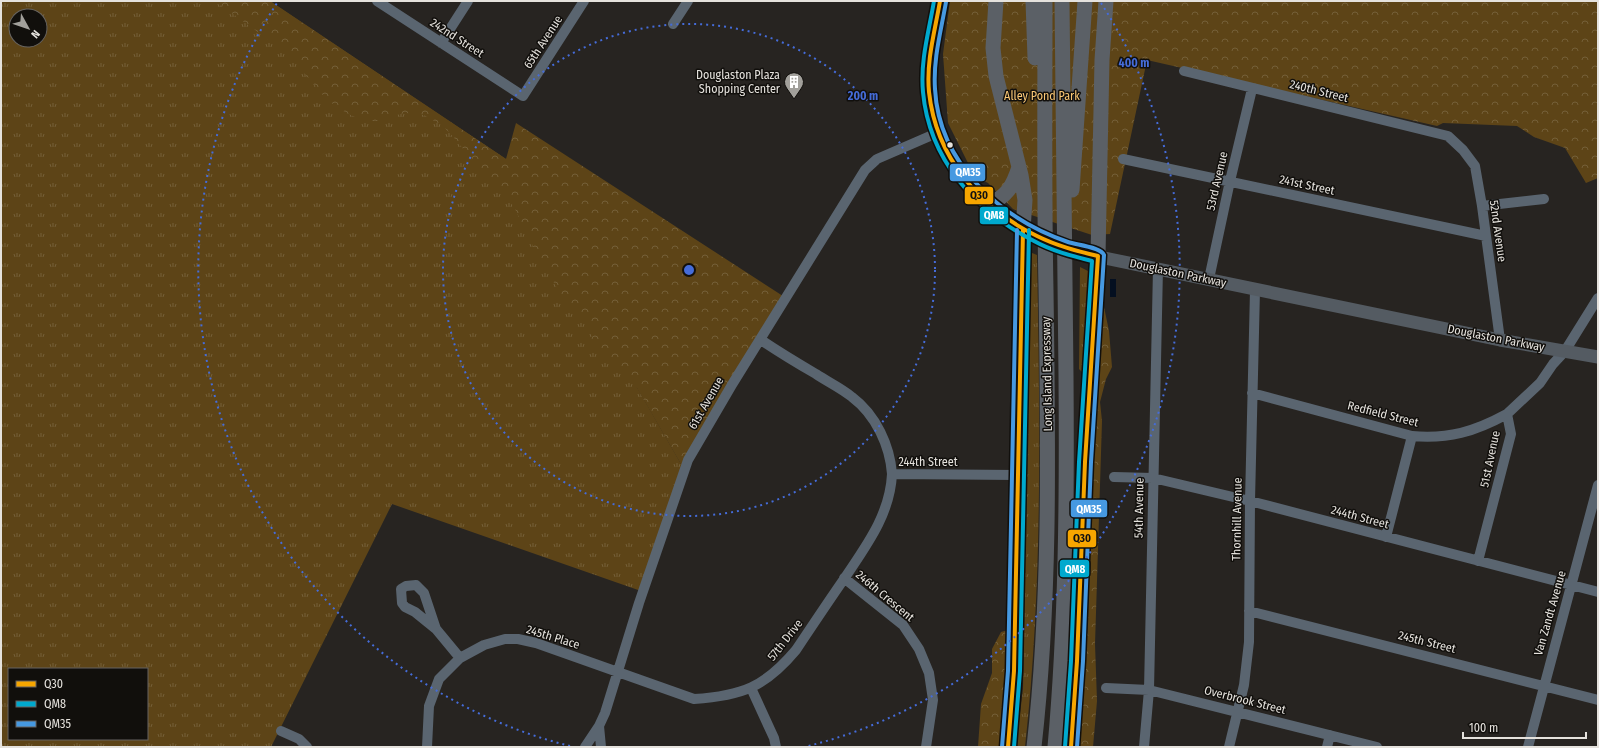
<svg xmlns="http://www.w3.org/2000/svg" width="1599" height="748" viewBox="0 0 1599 748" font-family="'Fira Sans Condensed',sans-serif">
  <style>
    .grass { fill: url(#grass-tufts); fill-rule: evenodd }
    .forest { fill: url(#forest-crowns) }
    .water { fill: #040f20 }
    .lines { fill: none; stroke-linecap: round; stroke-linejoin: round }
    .minor { stroke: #5a6570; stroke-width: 10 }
    .major { stroke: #545b62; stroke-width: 13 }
    .highway { stroke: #5b6066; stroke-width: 15 }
    .bus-1-casing { stroke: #110f0c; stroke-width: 7 }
    .bus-2-casing { stroke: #110f0c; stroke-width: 7 }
    .bus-3-casing { stroke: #110f0c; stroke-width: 7 }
    .bus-1 { stroke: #f7a600; stroke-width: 4 }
    .bus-2 { stroke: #00a9ce; stroke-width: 4 }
    .bus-3 { stroke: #4699e1; stroke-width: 4 }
    .ring { fill: none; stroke: #456cd9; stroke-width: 2; stroke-dasharray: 2 4 }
    .bus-dot { fill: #e5e2dd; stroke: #110f0c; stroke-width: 1.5 }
    .labels { text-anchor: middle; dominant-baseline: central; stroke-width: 3; stroke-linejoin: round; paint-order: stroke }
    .street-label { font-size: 12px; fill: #e5e2dd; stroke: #110f0c }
    .poi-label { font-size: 12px; fill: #e5e2dd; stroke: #110f0c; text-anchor: end }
    .park-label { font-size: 12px; fill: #fac876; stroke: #110f0c }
    .centre { fill: #456cd9; stroke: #110f0c; stroke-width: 2 }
    .ring-label { font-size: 12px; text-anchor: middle; font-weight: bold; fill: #456cd9; stroke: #110f0c; stroke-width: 3; stroke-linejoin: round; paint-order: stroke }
    .line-badge { stroke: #110f0c; stroke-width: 1.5 }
    .badge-label { font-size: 11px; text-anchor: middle; font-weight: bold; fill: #fff }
    .pale-badge-label { font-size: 11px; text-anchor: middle; font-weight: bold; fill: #111 }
  </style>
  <defs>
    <pattern id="grass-tufts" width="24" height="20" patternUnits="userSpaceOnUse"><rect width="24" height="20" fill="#5d4417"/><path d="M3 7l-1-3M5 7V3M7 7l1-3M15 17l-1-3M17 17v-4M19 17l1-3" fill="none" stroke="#745f38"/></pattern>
    <pattern id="forest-crowns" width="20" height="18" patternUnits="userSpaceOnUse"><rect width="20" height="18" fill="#5d4417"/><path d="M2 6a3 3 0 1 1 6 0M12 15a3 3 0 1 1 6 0" fill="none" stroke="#745f38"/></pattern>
  </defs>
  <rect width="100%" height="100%" fill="#272421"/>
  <path class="grass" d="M 1,1 L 270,1 L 506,159 L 685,471 L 641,591 L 392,504 L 271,747 L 1,747 ZM 16,16 L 40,16 L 40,40 L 16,40 ZM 9,669 L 147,669 L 147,739 L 9,739 Z
    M 1032,253 L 1037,255 C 1040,419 1043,584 1025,747 L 1016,747 L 1023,689 L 1030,255 Z
    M 1080,267 L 1088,271 L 1090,274 L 1084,369 L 1082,372 L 1079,369 Z"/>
  <path class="forest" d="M 213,1 L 270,1 L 506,159 L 516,123 L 786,298 L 682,466 L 637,388 L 617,364 L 597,349 L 591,342 L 593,324 L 582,317 L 565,302 L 533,246 L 514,207 L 497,183 L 468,155 L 456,140 L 443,126 L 424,115 L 406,113 L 396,115 L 383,121 L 365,121 L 348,114 L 327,100 L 288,54 L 225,8 Z
    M 950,1 L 1598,1 L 1598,178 L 1586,183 L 1565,148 L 1534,137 L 1517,126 L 1443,123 L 1437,126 L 1147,60 L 1110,234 L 1092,235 L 1013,209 L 988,183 L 980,179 L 970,167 L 948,123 L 943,54 Z
    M 1104,307 L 1109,331 L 1112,367 L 1106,379 L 1100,402 L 1102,421 L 1095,644 L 1097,701 L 1093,747 L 1079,747 L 1086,636 L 1092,440 L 1100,309 Z
    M 1008,630 L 1010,654 L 1002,747 L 978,747 L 981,704 L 992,673 L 992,649 L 1001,632 Z"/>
  <path class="water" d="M 1110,279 L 1116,279 L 1116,297 L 1110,297 Z"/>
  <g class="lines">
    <path class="minor" d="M 377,1 L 523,96 L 584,1
      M 673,24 L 688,1
      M 441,43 L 468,1
      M 1184,71 L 1448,136 L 1463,150 L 1475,166 L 1482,206 L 1500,340
      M 1123,159 L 1486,236
      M 1482,206 L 1544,199
      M 1209,279 L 1230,181 L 1252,89
      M 761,340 C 779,352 797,363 816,374 C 828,382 841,388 852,397 C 876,415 890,446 892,474 L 1018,475
      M 1252,393 L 1412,436 C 1449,439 1474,432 1507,414
      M 1114,477 L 1153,478 L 1250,501 L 1598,592
      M 1386,537 L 1412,436
      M 1478,561 L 1511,434 L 1507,414 L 1540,383 L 1553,364 L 1565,351 L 1598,298
      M 844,578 L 903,625 L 919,649 L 929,673 L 933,700 L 926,747
      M 1249,611 L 1598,700
      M 436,629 L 415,612 L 405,607 L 402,603 L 401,589 L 406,586 L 416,585 L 424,593 L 436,629 L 460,658
      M 751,688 L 774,738 L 776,747
      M 1106,688 L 1149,690 L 1377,747
      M 599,726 L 601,747
      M 281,731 L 299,739 L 307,747
      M 427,747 L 429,706 L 439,679 L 460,658 L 484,645 L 505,639 L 518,639 L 536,643 L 694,699 C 742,696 765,687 796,650 C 812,626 828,602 844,579 C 866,546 890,515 892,474
      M 585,747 L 599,726 L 605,713 L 639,603 L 688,460 L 733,383 L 865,170 L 877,159 L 937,133
      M 1144,747 L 1149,690 L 1158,268
      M 1229,747 L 1244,685 L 1249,642 L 1250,501 L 1255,290
      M 1327,747 L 1330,735
      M 1528,747 L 1598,485"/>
    <path class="major" d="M 940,1 C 937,19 932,37 929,55 C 928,63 929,71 929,79 C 930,176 1002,233 1090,255 L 1500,340 L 1598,357
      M 1008,747 L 1014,671 L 1023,230
      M 1071,747 L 1077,661 L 1085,462 L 1098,256"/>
    <path class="highway" d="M 996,1 L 993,48 L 996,76 L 1021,175 L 1025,200 L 1023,230
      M 1033,1 L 1035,58
      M 1072,190 L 1085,1
      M 987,205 C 1007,197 1013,186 1019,167
      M 1098,256 L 1102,60 L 1106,1
      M 1034,747 C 1051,595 1048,442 1046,290 C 1044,194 1045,97 1045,1
      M 1055,747 C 1066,624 1067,500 1066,376 C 1065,251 1063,126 1062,1"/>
    <defs>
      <path id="bus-1" d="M 940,1 C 935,31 926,61 929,92 C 936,157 979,208 1037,236 C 1057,246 1077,251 1098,256 L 1085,462 L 1077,661 L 1071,747
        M 1008,747 L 1014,671 L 1023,230"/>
      <path id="bus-2" d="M 934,1 C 929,31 920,61 923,92 C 929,159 975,211 1034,241 C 1052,251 1072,256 1092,261 L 1079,462 L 1071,661 L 1065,747
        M 1014,747 L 1020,671 L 1029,230"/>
      <path id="bus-3" d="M 946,2 C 941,31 933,59 935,89 C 939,164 1001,219 1068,242 C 1077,245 1101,247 1104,255 L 1091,462 L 1083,661 L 1077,747
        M 1002,747 L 1008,671 L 1017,230"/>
    </defs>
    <use href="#bus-1" class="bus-1-casing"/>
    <use href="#bus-2" class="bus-2-casing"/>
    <use href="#bus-3" class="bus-3-casing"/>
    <use href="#bus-1" class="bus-1"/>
    <use href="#bus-2" class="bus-2"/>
    <use href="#bus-3" class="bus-3"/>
  </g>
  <g class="ring">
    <circle cx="689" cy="270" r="246"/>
    <path d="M570 746A491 491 0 0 1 277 3M1101 3A491 491 0 0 1 808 746"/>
  </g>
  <defs>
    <symbol id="building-pin" viewBox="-11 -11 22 30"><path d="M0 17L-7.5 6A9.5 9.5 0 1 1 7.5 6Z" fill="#a2a09b" stroke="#110f0c"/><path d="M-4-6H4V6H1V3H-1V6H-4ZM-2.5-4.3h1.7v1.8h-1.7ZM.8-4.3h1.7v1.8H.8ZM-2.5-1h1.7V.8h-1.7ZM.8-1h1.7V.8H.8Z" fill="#fff"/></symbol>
  </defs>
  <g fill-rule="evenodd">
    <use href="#building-pin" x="783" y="71" width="22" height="30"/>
  </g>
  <circle class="bus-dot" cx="950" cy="145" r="3.5"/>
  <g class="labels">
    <g class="street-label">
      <text transform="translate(457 38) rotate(33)">242nd Street</text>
      <text transform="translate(543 42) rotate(-57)">65th Avenue</text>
      <text transform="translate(1319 91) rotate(14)">240th Street</text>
      <text transform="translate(1217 181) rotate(-77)">53rd Avenue</text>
      <text transform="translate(1307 185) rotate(12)">241st Street</text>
      <text transform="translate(1498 231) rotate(82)">52nd Avenue</text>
      <text transform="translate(1178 273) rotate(12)">Douglaston Parkway</text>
      <text transform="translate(1496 338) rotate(11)">Douglaston Parkway</text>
      <text transform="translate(1047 374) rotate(-91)">Long Island Expressway</text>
      <text transform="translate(706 403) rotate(-60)">61st Avenue</text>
      <text transform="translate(1383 414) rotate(14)">Redfield Street</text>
      <text transform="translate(1490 459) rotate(-78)">51st Avenue</text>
      <text x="928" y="462">244th Street</text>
      <text transform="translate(1139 508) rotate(-89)">54th Avenue</text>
      <text transform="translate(1360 517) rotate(15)">244th Street</text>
      <text transform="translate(1237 519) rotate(-89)">Thornhill Avenue</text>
      <text transform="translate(885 596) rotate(40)">246th Crescent</text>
      <text transform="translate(1550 613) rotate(-74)">Van Zandt Avenue</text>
      <text transform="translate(553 637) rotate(17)">245th Place</text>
      <text transform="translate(785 640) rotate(-52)">57th Drive</text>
      <text transform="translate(1427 642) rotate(14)">245th Street</text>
      <text transform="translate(1245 700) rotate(14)">Overbrook Street</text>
    </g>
    <g class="poi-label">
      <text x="780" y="75">Douglaston Plaza<tspan x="780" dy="14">Shopping Center</tspan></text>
    </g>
    <g class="park-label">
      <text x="1042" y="96">Alley Pond Park</text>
    </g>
  </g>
  <circle cx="689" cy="270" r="6" class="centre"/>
  <g class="ring-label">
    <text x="1134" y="67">400 m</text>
    <text x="863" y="100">200 m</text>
  </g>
  <g class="line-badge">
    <rect x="949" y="163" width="37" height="19" rx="4" fill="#4699e1"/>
    <rect x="964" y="186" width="30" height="19" rx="4" fill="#f7a600"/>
    <rect x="979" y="206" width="30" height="19" rx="4" fill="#00a9ce"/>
    <rect x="1070" y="499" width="38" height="19" rx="4" fill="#4699e1"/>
    <rect x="1067" y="529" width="30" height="19" rx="4" fill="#f7a600"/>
    <rect x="1059" y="559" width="31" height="19" rx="4" fill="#00a9ce"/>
  </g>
  <g class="badge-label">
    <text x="968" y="176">QM35</text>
    <text x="994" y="219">QM8</text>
    <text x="1089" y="513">QM35</text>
    <text x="1075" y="573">QM8</text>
  </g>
  <g class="pale-badge-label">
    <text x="979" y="199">Q30</text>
    <text x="1082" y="542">Q30</text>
  </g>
  <rect width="1599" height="748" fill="none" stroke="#e5e2dd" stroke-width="4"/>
  <rect x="8" y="668" width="140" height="72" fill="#110f0c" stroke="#666360"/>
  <rect x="16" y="681" width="20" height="6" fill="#f7a600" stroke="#666360"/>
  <text x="44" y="688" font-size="12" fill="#e5e2dd">Q30</text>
  <rect x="16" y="701" width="20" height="6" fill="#00a9ce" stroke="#666360"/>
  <text x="44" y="708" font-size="12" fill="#e5e2dd">QM8</text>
  <rect x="16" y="721" width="20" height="6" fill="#4699e1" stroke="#666360"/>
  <text x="44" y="728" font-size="12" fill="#e5e2dd">QM35</text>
  <g transform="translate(28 28) rotate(130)"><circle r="19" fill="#110f0c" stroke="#666360"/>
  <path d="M0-3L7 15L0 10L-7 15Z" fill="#a2a09b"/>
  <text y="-6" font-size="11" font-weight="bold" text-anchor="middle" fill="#e5e2dd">N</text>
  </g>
  <path d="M1463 732v6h123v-6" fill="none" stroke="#e5e2dd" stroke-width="2"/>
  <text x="1469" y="732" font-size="12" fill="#e5e2dd" stroke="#110f0c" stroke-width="3" paint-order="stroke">100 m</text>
</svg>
